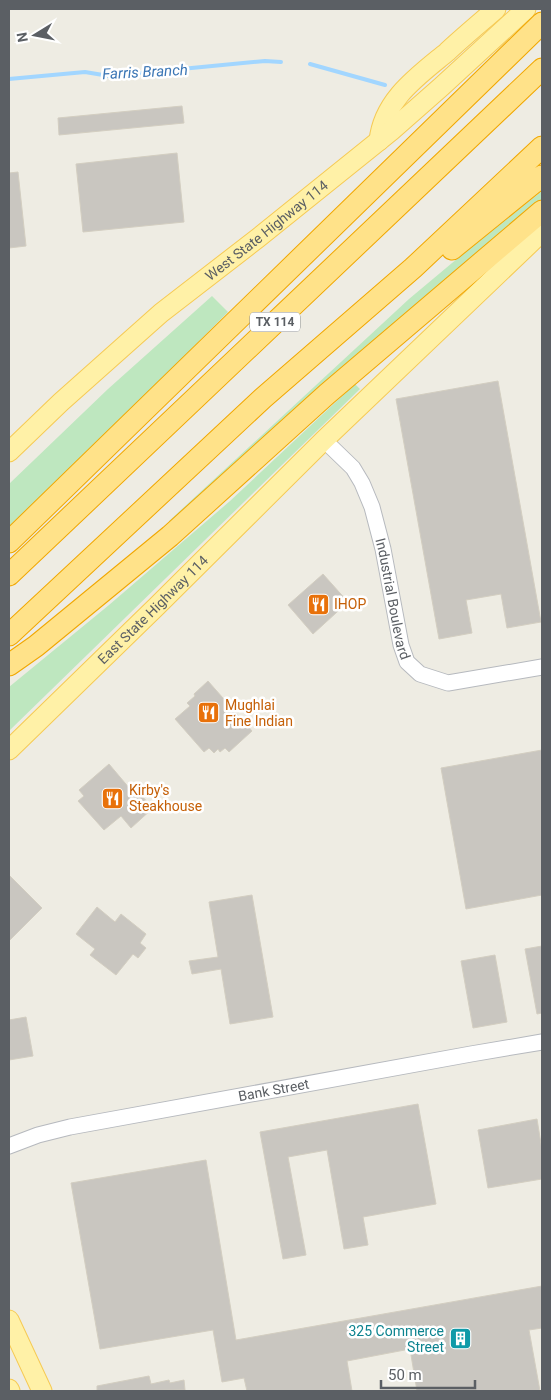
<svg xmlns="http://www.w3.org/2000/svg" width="551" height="1400" viewBox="0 0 551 1400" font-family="Roboto,sans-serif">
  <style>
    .green { fill: #bee7bf }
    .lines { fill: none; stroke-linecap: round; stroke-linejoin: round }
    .stream { stroke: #a2d6ff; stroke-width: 4 }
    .building { fill: #c9c6c0; stroke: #d3cec1 }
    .minor-casing { stroke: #b6b9be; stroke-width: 17 }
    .major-casing { stroke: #f6ca54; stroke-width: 21 }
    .highway-casing { stroke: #f1a700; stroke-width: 23 }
    .minor { stroke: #fff; stroke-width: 15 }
    .major { stroke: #fff1a7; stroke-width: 19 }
    .highway { stroke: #ffe289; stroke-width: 21 }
    .labels { text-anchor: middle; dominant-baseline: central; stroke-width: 5; stroke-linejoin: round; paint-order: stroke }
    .shield { fill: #fff; stroke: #8c8f92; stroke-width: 1 }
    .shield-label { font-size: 12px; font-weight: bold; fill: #5b5f64 }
    .street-label { font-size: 14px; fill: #5b5f64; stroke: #fff }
    .food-label { font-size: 14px; fill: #c56008; stroke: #fff; text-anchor: start }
    .culture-label { font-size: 14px; fill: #0d838f; stroke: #fff; text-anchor: end }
    .water-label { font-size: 15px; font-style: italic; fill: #3b76b5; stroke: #fff }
  </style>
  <rect width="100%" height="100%" fill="#eeece3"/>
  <path class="green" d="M 542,191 L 542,205 L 173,524 L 169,521 L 409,299 L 452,263 Z
    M 212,296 L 228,312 L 9,533 L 9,484 L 108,389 Z
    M 355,384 L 360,389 L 9,731 L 9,687 L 109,605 L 230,501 Z"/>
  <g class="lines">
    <path class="stream" d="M 310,64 L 385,85
      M 9,79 L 85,72 L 109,76 L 265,61 L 281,62"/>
  </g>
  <path class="building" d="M 182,106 L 184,123 L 59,135 L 58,118 Z
    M 177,153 L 184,222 L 83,232 L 76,164 Z
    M 18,172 L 26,246 L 9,248 L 9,173 Z
    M 498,381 L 541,622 L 507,628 L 501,594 L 466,600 L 472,633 L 439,639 L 396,399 Z
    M 323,574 L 348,602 L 313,634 L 288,605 Z
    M 208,681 L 252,731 L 229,752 L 225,748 L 220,752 L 218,749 L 214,753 L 209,748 L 204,752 L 175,719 L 190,706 L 187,703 L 195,696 L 194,694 Z
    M 542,750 L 542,895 L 466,909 L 441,768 Z
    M 109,764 L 136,796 L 139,793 L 153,808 L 131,828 L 121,816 L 104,830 L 78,801 L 84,796 L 79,790 Z
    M 9,875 L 42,908 L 9,941 Z
    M 252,895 L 273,1017 L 230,1024 L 221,969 L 192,974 L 189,961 L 218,957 L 209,902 Z
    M 97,907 L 115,922 L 121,914 L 146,934 L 140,943 L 146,948 L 138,958 L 133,954 L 116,975 L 90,955 L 95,949 L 76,934 Z
    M 542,946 L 542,1013 L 537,1014 L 525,949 Z
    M 495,955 L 507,1022 L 473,1028 L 461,961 Z
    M 26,1017 L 33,1056 L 9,1060 L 9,1020 Z
    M 418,1104 L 436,1204 L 363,1217 L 368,1245 L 344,1249 L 327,1150 L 288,1157 L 306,1255 L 283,1259 L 260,1132 Z
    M 537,1119 L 542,1150 L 542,1179 L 488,1188 L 478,1130 Z
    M 206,1160 L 236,1340 L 542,1286 L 542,1328 L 529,1330 L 540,1391 L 417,1391 L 410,1349 L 347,1361 L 352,1391 L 247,1391 L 244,1378 L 222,1382 L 213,1330 L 100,1349 L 71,1183 Z
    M 149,1376 L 151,1384 L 169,1380 L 170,1383 L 184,1380 L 185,1390 L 97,1391 L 97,1386 Z"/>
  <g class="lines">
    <defs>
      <g id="minor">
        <path id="s1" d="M 324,440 L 353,468 L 362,483 L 372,507 L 383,549 L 401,645 L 407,662 L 420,674 L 448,683 L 542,667"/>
        <path id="s2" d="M 9,1146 L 38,1135 L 70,1127 L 471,1054 L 542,1042"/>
      </g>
      <g id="major">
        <path d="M 379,141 C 383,100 418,76 447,52 C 463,37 480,23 496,9"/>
        <path id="s3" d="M 9,452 L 61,402 L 161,313 L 258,238 L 391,131 L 441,87 L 526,9"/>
        <path id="s4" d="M 9,750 L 157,606 L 324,440 L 542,232"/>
        <path d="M 9,1320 L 42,1391"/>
        <path d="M 9,1389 L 10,1391"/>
      </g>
      <path id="highway" d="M 452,249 L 542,176
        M 9,542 L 542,23
        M 9,575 L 542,69
        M 9,635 L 263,398 L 413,268 L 542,147
        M 9,665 L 36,646 L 170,536 L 327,394 L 542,211"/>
    </defs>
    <use href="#minor" class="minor-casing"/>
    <use href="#major" class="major-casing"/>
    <use href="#highway" class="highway-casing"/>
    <use href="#minor" class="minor"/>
    <use href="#major" class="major"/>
    <use href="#highway" class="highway"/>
  </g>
  <defs>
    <symbol id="restaurant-square" viewBox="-11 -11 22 22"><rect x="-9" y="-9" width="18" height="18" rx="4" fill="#e8710a" stroke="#fff"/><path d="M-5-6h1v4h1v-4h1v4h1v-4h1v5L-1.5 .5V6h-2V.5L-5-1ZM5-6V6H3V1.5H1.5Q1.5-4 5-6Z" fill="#fff"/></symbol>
    <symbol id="building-square" viewBox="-11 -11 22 22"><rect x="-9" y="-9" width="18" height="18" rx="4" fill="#0f9aa8" stroke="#fff"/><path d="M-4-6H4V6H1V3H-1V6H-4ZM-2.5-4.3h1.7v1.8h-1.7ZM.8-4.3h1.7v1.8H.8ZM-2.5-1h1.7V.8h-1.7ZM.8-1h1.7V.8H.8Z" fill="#fff"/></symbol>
  </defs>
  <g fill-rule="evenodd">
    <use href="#restaurant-square" x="306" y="592" width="25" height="25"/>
    <use href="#restaurant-square" x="196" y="700" width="25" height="25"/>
    <use href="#restaurant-square" x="100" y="786" width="25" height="25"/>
    <use href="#building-square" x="448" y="1326" width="25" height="25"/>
  </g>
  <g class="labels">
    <rect class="shield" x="250" y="312.5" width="50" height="19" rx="4"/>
    <g class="shield-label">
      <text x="275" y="322">TX 114</text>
    </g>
    <g class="street-label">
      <text stroke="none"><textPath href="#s3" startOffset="340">West State Highway 114</textPath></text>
      <text stroke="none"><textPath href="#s1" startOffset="178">Industrial Boulevard</textPath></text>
      <text stroke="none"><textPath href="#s4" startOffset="201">East State Highway 114</textPath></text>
      <text stroke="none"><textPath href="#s2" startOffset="271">Bank Street</textPath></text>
    </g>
    <g class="food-label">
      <text x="334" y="604">IHOP</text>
      <text x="225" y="705">Mughlai<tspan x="225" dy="16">Fine Indian</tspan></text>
      <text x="129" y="790">Kirby's<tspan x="129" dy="16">Steakhouse</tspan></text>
    </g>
    <g class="culture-label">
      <text x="444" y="1331">325 Commerce<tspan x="444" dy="16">Street</tspan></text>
    </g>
    <g class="water-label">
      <text transform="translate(145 72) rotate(-3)">Farris Branch</text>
    </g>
  </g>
  <rect width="551" height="1400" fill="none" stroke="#5b5f64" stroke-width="20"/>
  <g transform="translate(35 35) rotate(260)" stroke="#ffffff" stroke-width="4" paint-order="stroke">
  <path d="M0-4L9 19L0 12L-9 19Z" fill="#5b5f64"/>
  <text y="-8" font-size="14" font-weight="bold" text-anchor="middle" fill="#5b5f64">N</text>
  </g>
  <path d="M381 1380v8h94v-8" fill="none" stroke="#5b5f64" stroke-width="2.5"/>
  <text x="388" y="1380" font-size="15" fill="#5b5f64" stroke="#ffffff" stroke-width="4" paint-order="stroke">50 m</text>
</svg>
